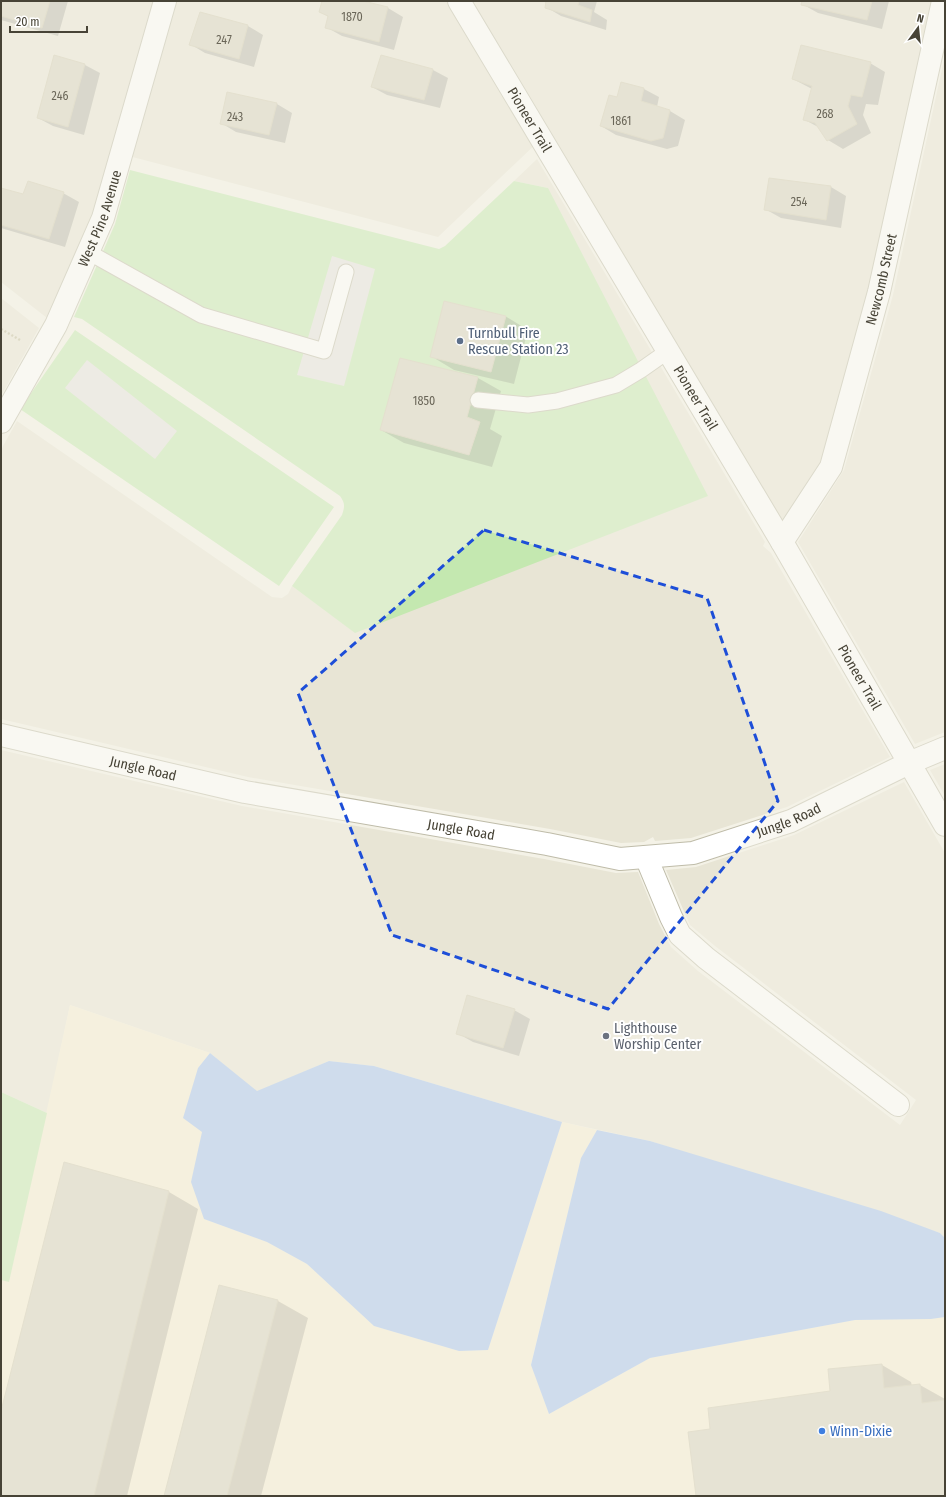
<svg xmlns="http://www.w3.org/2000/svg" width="946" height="1497" viewBox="0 0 946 1497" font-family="'Fira Sans Condensed',sans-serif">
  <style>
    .residential { fill: #e8e5d5 }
    .commercial { fill: #f6edd2 }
    .green { fill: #c4e8b0 }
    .parking { fill: #e5e3df }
    .water { fill: #a3c2f1 }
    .shadow { fill: #0003 }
    .building { fill: #d5d0bc; stroke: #d0cab0 }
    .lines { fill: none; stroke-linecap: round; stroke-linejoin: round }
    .service-casing { stroke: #bfbca9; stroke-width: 17 }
    .minor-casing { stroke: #bfbca9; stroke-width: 24 }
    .tertiary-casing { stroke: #bfbca9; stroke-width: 24 }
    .path { stroke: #c1bb9b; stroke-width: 2.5; stroke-dasharray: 2 2; stroke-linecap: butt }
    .service { stroke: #fff; stroke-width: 15 }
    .minor { stroke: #fff; stroke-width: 22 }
    .tertiary { stroke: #fff; stroke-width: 22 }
    .marked { fill: none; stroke: #1d4ed8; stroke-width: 3; stroke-dasharray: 8 5; stroke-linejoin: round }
    .service-dot { fill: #5c6f8a; stroke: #fff; stroke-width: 1.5 }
    .worship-dot { fill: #6b7280; stroke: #fff; stroke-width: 1.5 }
    .shop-dot { fill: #3f7fe0; stroke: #fff; stroke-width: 1.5 }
    .labels { text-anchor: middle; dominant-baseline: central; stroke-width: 4; stroke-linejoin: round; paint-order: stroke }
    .number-label { font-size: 12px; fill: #6a6658 }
    .street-label { font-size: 14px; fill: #474336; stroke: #fff }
    .service-label { font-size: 14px; fill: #4e5e75; stroke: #fff; text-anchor: start }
    .worship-label { font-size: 14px; fill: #5b616d; stroke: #fff; text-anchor: start }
    .shop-label { font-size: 14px; fill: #366cbe; stroke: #fff; text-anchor: start }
  </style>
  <rect width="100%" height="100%" fill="#f4f2e7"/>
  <path class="residential" d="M 1,1 L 943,1 L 831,467 L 782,542 L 541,139 L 438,237 L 121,154 L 56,325 L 1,282 Z
    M 945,55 L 945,732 L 915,744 L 798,542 L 844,470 L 893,295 Z
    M 537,159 L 765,542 L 763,546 L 771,553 L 890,757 L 787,807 L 691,838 L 655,841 L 653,837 L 644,842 L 621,843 L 550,829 L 248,777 L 1,719 L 1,452 L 3,446 L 17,421 L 272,597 L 282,598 L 288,594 L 292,586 L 355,632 L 548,188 L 514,181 Z
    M 1,298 L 39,328 L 1,396 Z
    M 1,750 L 242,806 L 544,859 L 616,873 L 638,872 L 659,924 L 671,947 L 698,971 L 900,1125 L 916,1100 L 715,946 L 690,925 L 666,870 L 696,867 L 794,835 L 904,782 L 945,853 L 945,1238 L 940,1233 L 650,1141 L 562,1122 L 374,1066 L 329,1061 L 257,1092 L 210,1053 L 70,1005 L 47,1113 L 1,1092 Z
    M 945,764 L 945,796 L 930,770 Z"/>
  <path class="commercial" d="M 70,1005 L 210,1053 L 198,1068 L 202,1132 L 204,1219 L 267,1242 L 307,1264 L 374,1326 L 459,1351 L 488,1350 L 562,1122 L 597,1130 L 581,1158 L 531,1364 L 549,1414 L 650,1358 L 855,1320 L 931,1319 L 945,1317 L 945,1496 L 1,1496 L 1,1280 L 9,1281 Z"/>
  <path class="green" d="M 130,170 L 439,249 L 445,246 L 514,181 L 548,188 L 708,496 L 355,633 L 292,586 L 342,515 C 345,506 345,503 340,496 L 82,319 L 74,317 L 115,224 Z
    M 75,330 L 334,507 L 279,586 L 20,409 Z
    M 1,1092 L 47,1113 L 9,1282 L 1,1280 Z"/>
  <path class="parking" d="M 332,256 L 375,269 L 344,386 L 297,375 Z
    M 87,360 L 177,431 L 155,459 L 65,388 Z"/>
  <path class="water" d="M 210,1053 L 257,1091 L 329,1061 L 374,1066 L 562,1122 L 488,1350 L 459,1351 L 374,1326 L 307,1264 L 267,1242 L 204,1219 L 191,1182 L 202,1132 L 183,1118 L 198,1068 Z
    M 597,1130 L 650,1141 L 881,1211 L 940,1233 L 945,1238 L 945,1317 L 931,1319 L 855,1320 L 650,1358 L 549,1414 L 531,1365 L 581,1158 Z"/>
  <path class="shadow" d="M 1,1 L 68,1 L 58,36 L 1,20 Z
    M 323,1 L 359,1 L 388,8 L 403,17 L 394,50 L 342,36 L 326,27 L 329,17 L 320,12 Z
    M 542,1 L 597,1 L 594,12 L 607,20 L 606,30 L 561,16 L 546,7 L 547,3 Z
    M 803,1 L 889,1 L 882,29 L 818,13 L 802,4 Z
    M 248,26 L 263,35 L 254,67 L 205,53 L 190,44 Z
    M 870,63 L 885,72 L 878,105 L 866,104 L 863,115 L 871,133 L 843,149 L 828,140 L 820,128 L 805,120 L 812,89 L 793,79 Z
    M 85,65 L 100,73 L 84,135 L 53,126 L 38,118 Z
    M 433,70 L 448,78 L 440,108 L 387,95 L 372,87 Z
    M 644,89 L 659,97 L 657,107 L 670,111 L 685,120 L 678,146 L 667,149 L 616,135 L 601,126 L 618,98 Z
    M 228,93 L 277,104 L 292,113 L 285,143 L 236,132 L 221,123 Z
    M 831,187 L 846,196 L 841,228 L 781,218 L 765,209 Z
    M 1,189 L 24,196 L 63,193 L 79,202 L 65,247 L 1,228 Z
    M 505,316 L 528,330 L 514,384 L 454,370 L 431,356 Z
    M 401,359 L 478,378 L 501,391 L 490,429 L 502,436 L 492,467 L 404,443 L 381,430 Z
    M 514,1010 L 530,1019 L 519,1056 L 473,1042 L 457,1033 Z
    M 169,1192 L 198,1209 L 127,1496 L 1,1496 L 1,1415 Z
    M 220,1286 L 278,1301 L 308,1318 L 261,1496 L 165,1496 Z
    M 882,1365 L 911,1382 L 912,1386 L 920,1385 L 945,1399 L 945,1496 L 697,1496 L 711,1430 L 831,1391 Z"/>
  <path class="building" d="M 1,1 L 50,1 L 42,28 L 1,16 Z
    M 322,1 L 363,1 L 388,7 L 379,42 L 325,28 L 328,16 L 319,12 Z
    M 546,1 L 579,1 L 578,5 L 592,10 L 590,22 L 545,8 Z
    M 802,1 L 872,1 L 867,20 L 801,5 Z
    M 200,12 L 248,25 L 239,59 L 189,45 Z
    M 801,45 L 871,62 L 862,97 L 851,95 L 848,106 L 857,124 L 827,141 L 815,123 L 803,120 L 812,86 L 792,79 Z
    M 54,55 L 85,64 L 68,127 L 37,118 Z
    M 381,55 L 433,69 L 424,100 L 371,87 Z
    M 621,82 L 644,88 L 641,101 L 670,110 L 663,138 L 651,141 L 600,126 L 609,95 L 617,97 Z
    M 227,92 L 277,103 L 269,135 L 220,124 Z
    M 769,178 L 831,186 L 826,220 L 764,210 Z
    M 28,181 L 64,192 L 49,239 L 1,225 L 1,188 L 23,194 Z
    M 444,301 L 506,316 L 491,372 L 430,357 Z
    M 400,358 L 478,377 L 467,417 L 480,422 L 469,455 L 380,430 Z
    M 467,995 L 515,1009 L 503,1048 L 456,1034 Z
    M 64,1162 L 169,1191 L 94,1496 L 1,1496 L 1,1411 Z
    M 219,1285 L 278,1300 L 227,1496 L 164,1496 Z
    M 882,1364 L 884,1388 L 920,1384 L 922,1403 L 945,1400 L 945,1496 L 696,1496 L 688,1432 L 710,1429 L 708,1408 L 830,1391 L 828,1369 Z"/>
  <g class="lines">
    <defs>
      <path id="service" d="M 88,252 L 201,315 L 324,351 L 346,272
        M 478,400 L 528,405 L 557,401 L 616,385 L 641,370 L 668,351"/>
      <g id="minor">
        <path id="s1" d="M 1,422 L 56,325 L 103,218 L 165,1"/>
        <path id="s2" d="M 782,542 L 831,467 L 879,292 L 943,1"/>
        <path d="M 646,857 L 671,917 L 680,935 L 706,958 L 898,1105"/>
      </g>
      <g id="tertiary">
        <path id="s3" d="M 459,1 L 782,542 L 945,825"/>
        <path id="s4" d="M 1,735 L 245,792 L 547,844 L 620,859 L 693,853 L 791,821 L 909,763 L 945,748"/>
      </g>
    </defs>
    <use href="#service" class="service-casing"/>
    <use href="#minor" class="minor-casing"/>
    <use href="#tertiary" class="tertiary-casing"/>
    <path class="path" d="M 1,329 L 20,340"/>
    <use href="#service" class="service"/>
    <use href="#minor" class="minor"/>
    <use href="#tertiary" class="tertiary"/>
  </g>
  <path d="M0 0H946V1497H0ZM 484,530 L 707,598 L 778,801 L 608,1009 L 392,935 L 298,693 Z" fill="#f4f2e7" fill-opacity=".55" fill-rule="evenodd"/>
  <path class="marked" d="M 484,530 L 707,598 L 778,801 L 608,1009 L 392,935 L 298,693 Z"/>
  <circle class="service-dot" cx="460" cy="341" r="4"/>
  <circle class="worship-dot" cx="606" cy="1036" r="4"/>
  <circle class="shop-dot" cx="822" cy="1431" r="4"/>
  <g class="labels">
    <g class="number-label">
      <text x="352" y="17">1870</text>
      <text x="224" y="40">247</text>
      <text x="60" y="96">246</text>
      <text x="825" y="114">268</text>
      <text x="235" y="117">243</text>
      <text x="621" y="121">1861</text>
      <text x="799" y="202">254</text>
      <text x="424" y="401">1850</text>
    </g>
    <g class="street-label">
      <text stroke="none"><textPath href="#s3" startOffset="138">Pioneer Trail</textPath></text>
      <text stroke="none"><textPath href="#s1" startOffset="227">West Pine Avenue</textPath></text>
      <text stroke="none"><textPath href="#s2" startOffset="284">Newcomb Street</textPath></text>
      <text stroke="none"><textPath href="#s3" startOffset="462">Pioneer Trail</textPath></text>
      <text stroke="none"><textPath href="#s3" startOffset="786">Pioneer Trail</textPath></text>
      <text stroke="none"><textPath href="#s4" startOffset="146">Jungle Road</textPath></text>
      <text stroke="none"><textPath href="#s4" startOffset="806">Jungle Road</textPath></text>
      <text stroke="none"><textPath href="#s4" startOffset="470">Jungle Road</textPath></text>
    </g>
    <g class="service-label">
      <text x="468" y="333">Turnbull Fire<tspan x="468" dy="16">Rescue Station 23</tspan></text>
    </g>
    <g class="worship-label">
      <text x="614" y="1028">Lighthouse<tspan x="614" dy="16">Worship Center</tspan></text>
    </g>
    <g class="shop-label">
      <text x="830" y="1431">Winn-Dixie</text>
    </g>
  </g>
  <rect width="946" height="1497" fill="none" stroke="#474336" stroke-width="4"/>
  <g transform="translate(918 28) rotate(15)" stroke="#ffffff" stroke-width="3" paint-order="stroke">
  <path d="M0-3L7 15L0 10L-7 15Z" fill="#474336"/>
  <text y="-6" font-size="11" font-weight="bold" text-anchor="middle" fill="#474336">N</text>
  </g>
  <path d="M10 26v6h77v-6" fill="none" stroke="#474336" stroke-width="2"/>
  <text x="16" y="26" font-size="12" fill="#474336" stroke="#ffffff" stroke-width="3" paint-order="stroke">20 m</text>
</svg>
